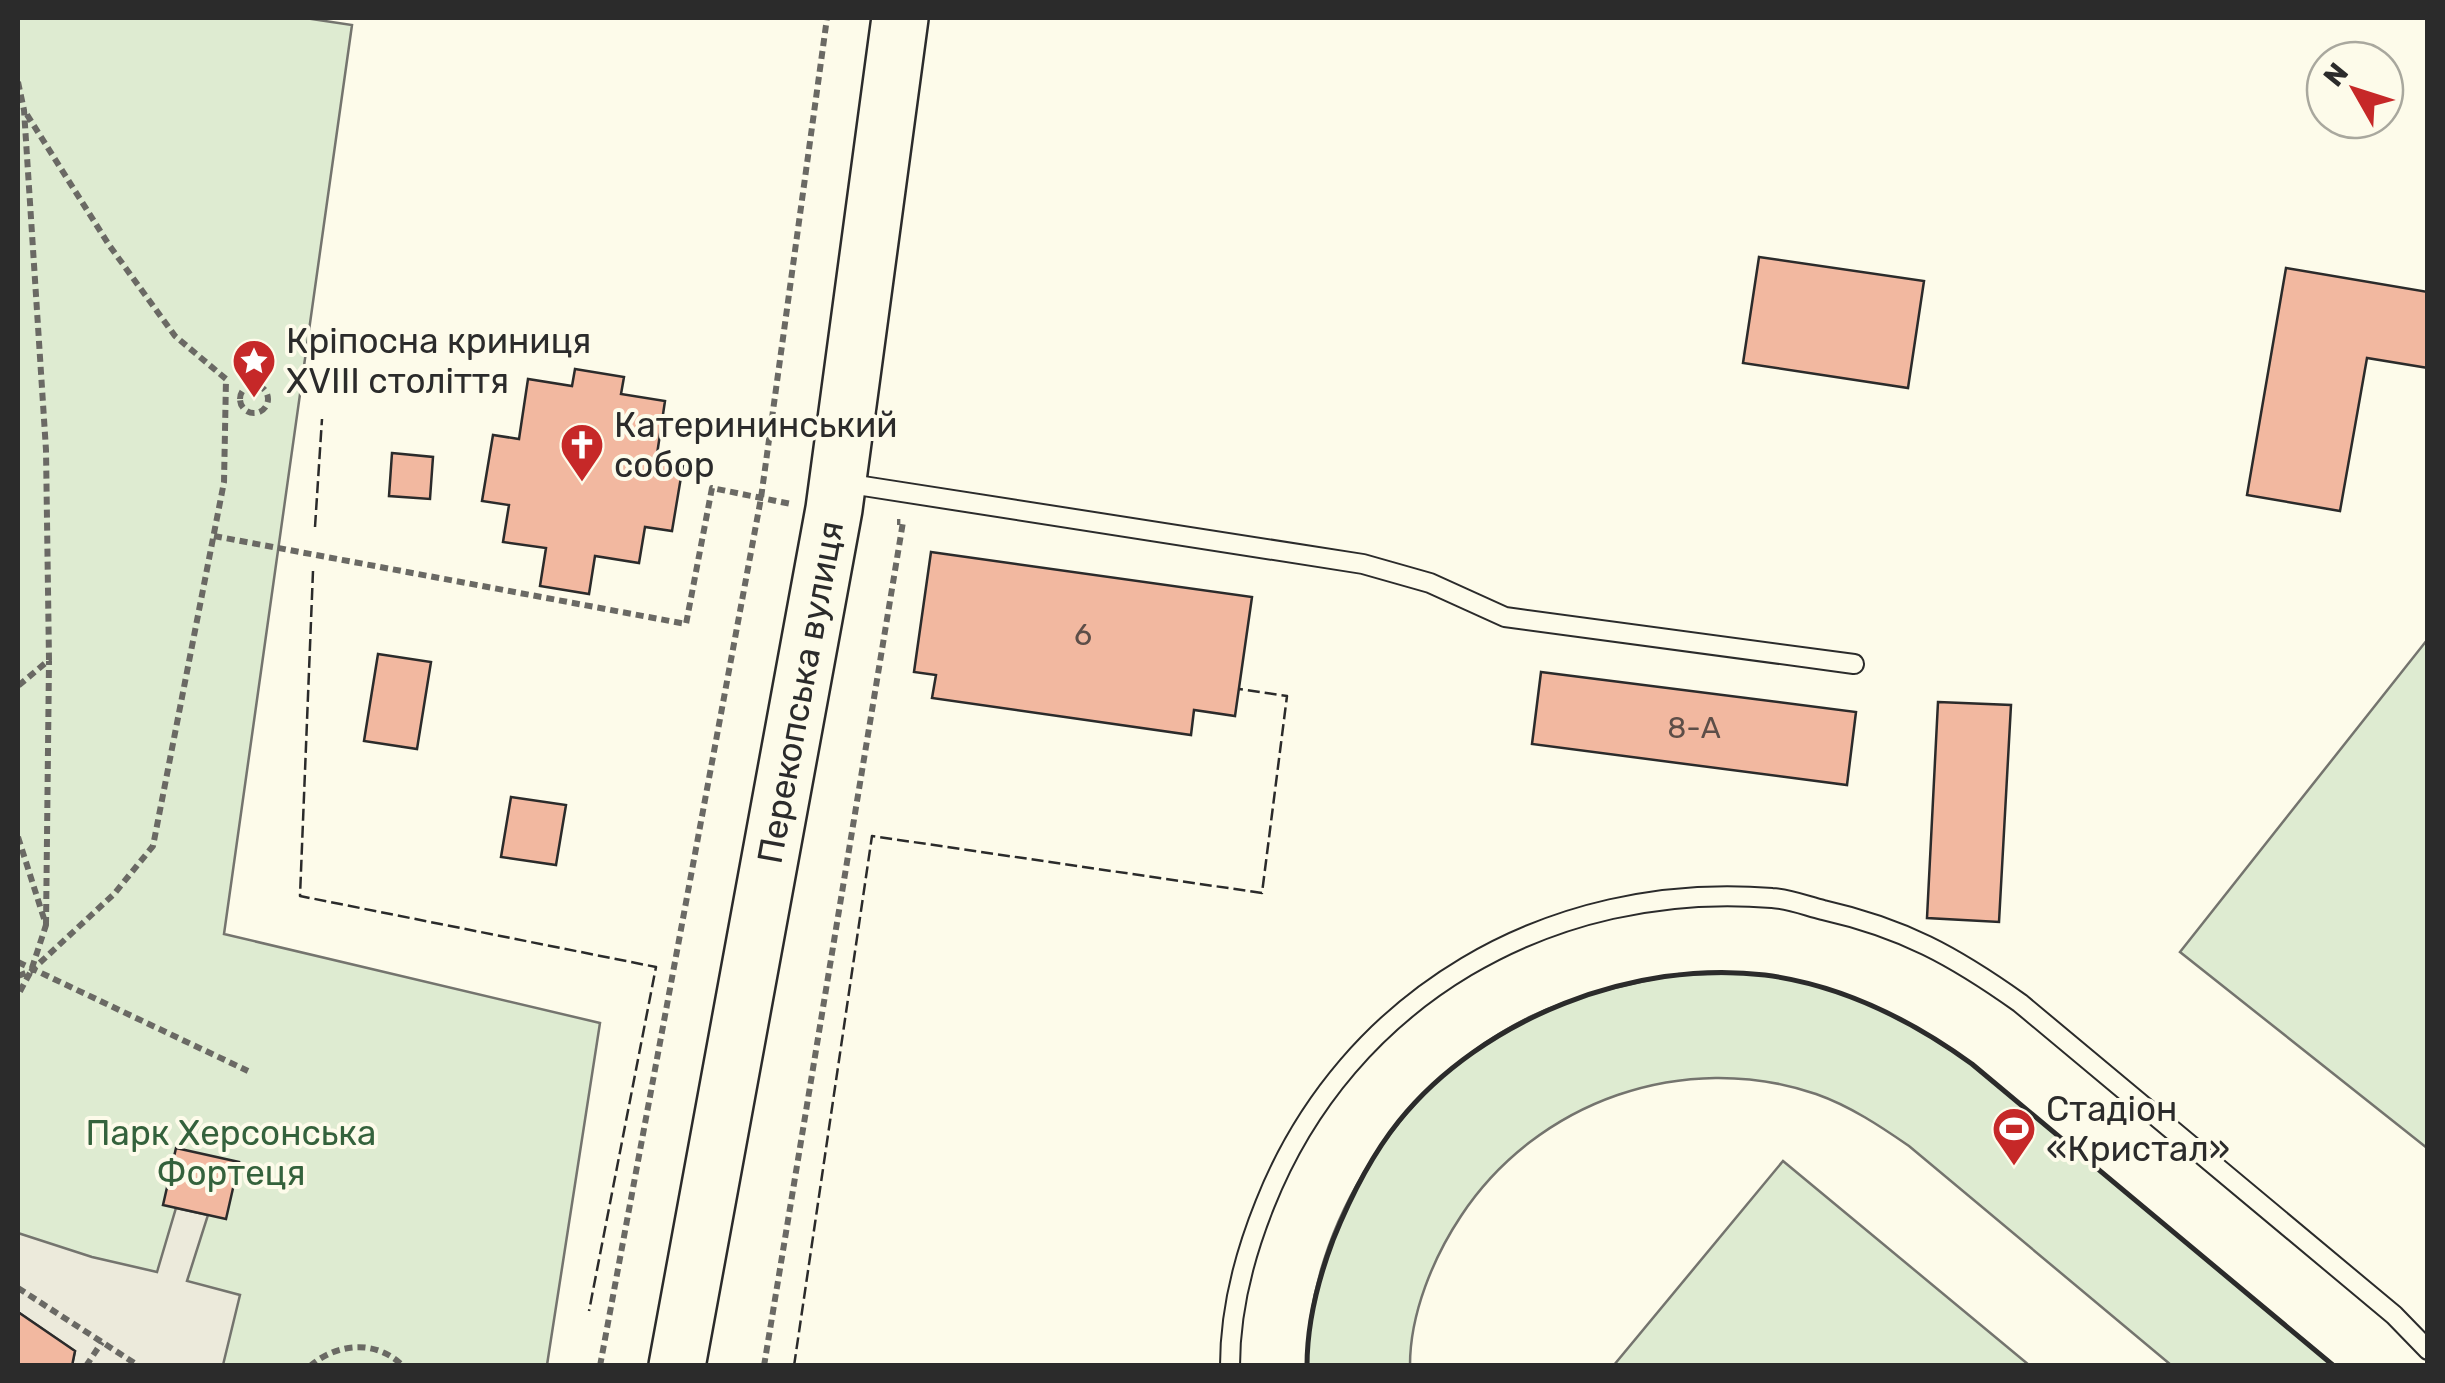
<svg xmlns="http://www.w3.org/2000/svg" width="2445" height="1383" viewBox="0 0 2445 1383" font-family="Rubik,sans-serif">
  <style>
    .green { fill: #deebd1; stroke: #74746e; stroke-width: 2.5 }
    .parking { fill: #eceadb; stroke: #74746e; stroke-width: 2.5 }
    .building { fill: #f2b8a0; stroke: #2b2b2b; stroke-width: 2.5 }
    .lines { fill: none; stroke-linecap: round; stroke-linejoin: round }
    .lane-casing { stroke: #2b2b2b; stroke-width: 22 }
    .primary-casing { stroke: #2b2b2b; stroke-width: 60 }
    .path { stroke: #6a6964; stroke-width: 6; stroke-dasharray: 8 5; stroke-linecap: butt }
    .lane { stroke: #fdfbea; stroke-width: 18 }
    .primary { stroke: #fdfbea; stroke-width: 55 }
    .fence { stroke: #2b2b2b; stroke-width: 2.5; stroke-dasharray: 12 5; stroke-linecap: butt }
    .wall { stroke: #2b2b2b; stroke-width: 5 }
    .labels { text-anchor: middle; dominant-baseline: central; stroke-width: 8; stroke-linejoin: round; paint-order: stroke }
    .number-label { font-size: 30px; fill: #5d4e48 }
    .poi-label { font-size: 35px; fill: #2b2b2b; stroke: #fdfbea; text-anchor: start }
    .street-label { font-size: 35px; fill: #2b2b2b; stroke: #fdfbea }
    .park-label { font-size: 35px; fill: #34623c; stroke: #fdfbea }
  </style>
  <rect width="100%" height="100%" fill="#fdfbea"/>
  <path class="green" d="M 18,18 L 305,18 L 352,25 L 224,934 L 600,1023 L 547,1365 L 18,1365 Z
    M 2427,640 L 2428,1148 L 2427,1148 L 2180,952 Z
    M 1679,974 C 1707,975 1737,972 1765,975 C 1842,985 1910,1020 1972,1064 L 2334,1365 L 2171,1365 L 1909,1146 C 1880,1126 1850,1106 1816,1094 C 1684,1049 1537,1101 1461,1216 C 1433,1258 1410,1314 1410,1365 L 1307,1365 C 1307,1224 1404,1077 1532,1016 C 1579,994 1628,984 1679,974 Z
    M 1783,1161 L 2029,1365 L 1614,1365 Z"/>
  <path class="parking" d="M 176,1208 L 208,1215 L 187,1281 L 240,1295 L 223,1365 L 72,1365 L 75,1351 L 18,1312 L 18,1233 L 92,1257 L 157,1272 Z"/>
  <path class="building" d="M 1759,257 L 1924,281 L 1908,388 L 1743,363 Z
    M 2286,268 L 2428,292 L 2428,368 L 2367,358 L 2340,511 L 2247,495 Z
    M 575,369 L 624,377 L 621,394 L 665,401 L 656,461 L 683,465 L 672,531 L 645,527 L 639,563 L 595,556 L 589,594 L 540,586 L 546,548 L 503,542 L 509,505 L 482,501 L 493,435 L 519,439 L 528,379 L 572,386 Z
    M 392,453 L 433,457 L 430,499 L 389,496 Z
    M 931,552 L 1252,597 L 1235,716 L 1194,710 L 1191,735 L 932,698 L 936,675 L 914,672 Z
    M 378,654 L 431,662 L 417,749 L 364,741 Z
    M 1541,672 L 1856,712 L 1847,785 L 1532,744 Z
    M 1938,702 L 2011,705 L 1999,922 L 1927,918 Z
    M 511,797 L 566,805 L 556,865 L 501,857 Z
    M 176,1148 L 239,1162 L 226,1219 L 163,1205 Z
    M 18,1312 L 75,1351 L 72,1366 L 18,1366 Z"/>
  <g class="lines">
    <defs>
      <path id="lane" d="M 844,483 L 1363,564 L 1430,583 L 1505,617 L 1854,664
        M 1230,1366 C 1230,1309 1244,1256 1265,1204 C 1347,997 1551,880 1772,898 C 1789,899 1807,906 1823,910 C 1903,928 1954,956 2020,1003 L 2394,1315 L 2428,1350"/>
      <g id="primary">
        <path id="s1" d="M 677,1366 L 834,509 L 900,18"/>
      </g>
    </defs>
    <use href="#lane" class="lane-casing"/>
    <use href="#primary" class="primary-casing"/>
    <path class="path" d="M 18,82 L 24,110 L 46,450 L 49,660 L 18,686
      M240 399a14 14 0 1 1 28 0a14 14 0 1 1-28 0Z
      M 214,536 L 686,624 L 712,488 L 791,504
      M 18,837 L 46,925 L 31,971 L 18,995
      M 46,925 L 49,661
      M 18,962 L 248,1071
      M 18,976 L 31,971 L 114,894 L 153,846 L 224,482 L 226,379 L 175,336 L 109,245 L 24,110
      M 18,1288 L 139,1366
      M 86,1366 L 102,1342
      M 310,1366 C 337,1343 376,1339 403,1366
      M 600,1366 L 761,498 L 827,18
      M 764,1366 L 903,522 L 897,522"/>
    <use href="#lane" class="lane"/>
    <use href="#primary" class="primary"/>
    <path class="fence" d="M 315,527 L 322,419
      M 313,571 L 300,896 L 656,967 L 589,1311
      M 794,1366 L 872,836 L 1262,893 L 1287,696 L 1239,689"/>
    <path class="wall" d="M 1307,1366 C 1307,1322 1318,1280 1333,1240 C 1350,1198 1370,1157 1399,1121 C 1482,1018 1635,959 1765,975 C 1842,985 1910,1019 1972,1064 L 2334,1366"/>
  </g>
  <defs>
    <symbol id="sight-pin" viewBox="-11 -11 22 30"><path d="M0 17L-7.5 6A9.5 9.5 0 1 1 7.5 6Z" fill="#c62828" stroke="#fdfbea"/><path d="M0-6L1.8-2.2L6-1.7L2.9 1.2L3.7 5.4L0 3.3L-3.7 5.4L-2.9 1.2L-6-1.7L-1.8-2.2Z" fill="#fff"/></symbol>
    <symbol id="church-pin" viewBox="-11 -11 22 30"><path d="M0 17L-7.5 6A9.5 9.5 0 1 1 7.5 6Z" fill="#c62828" stroke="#fdfbea"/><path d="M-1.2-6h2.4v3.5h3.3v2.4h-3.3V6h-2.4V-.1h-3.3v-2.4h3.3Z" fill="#fff"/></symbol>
    <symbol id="stadium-pin" viewBox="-11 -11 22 30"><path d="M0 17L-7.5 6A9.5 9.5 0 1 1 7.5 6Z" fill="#c62828" stroke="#fdfbea"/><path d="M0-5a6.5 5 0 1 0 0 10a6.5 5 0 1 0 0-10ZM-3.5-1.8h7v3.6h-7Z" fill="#fff"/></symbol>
  </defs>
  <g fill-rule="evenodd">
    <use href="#sight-pin" x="229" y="336" width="50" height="68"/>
    <use href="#church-pin" x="557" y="420" width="50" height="68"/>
    <use href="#stadium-pin" x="1989" y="1104" width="50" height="68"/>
  </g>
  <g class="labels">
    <g class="number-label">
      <text x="1083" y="635">6</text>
      <text x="1694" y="728">8-А</text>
    </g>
    <g class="poi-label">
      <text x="286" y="341">Кріпосна криниця<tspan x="286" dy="40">XVIII століття</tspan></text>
      <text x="614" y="425">Катерининський<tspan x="614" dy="40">собор</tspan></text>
      <text x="2046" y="1109">Стадіон<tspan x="2046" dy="40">«Кристал»</tspan></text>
    </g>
    <g class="street-label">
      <text stroke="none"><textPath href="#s1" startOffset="685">Перекопська вулиця</textPath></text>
    </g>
    <g class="park-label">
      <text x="231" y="1133">Парк Херсонська<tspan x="231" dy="40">Фортеця</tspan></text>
    </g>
  </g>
  <rect width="2445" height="1383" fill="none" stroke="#2b2b2b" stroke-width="40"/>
  <g transform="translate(2355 90) rotate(309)"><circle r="48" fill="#fdfbea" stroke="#a9a89e" stroke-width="2.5"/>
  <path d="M0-8L18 38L0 25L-18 38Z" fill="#c62828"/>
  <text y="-15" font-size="28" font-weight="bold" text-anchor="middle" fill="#2b2b2b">N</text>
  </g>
</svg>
